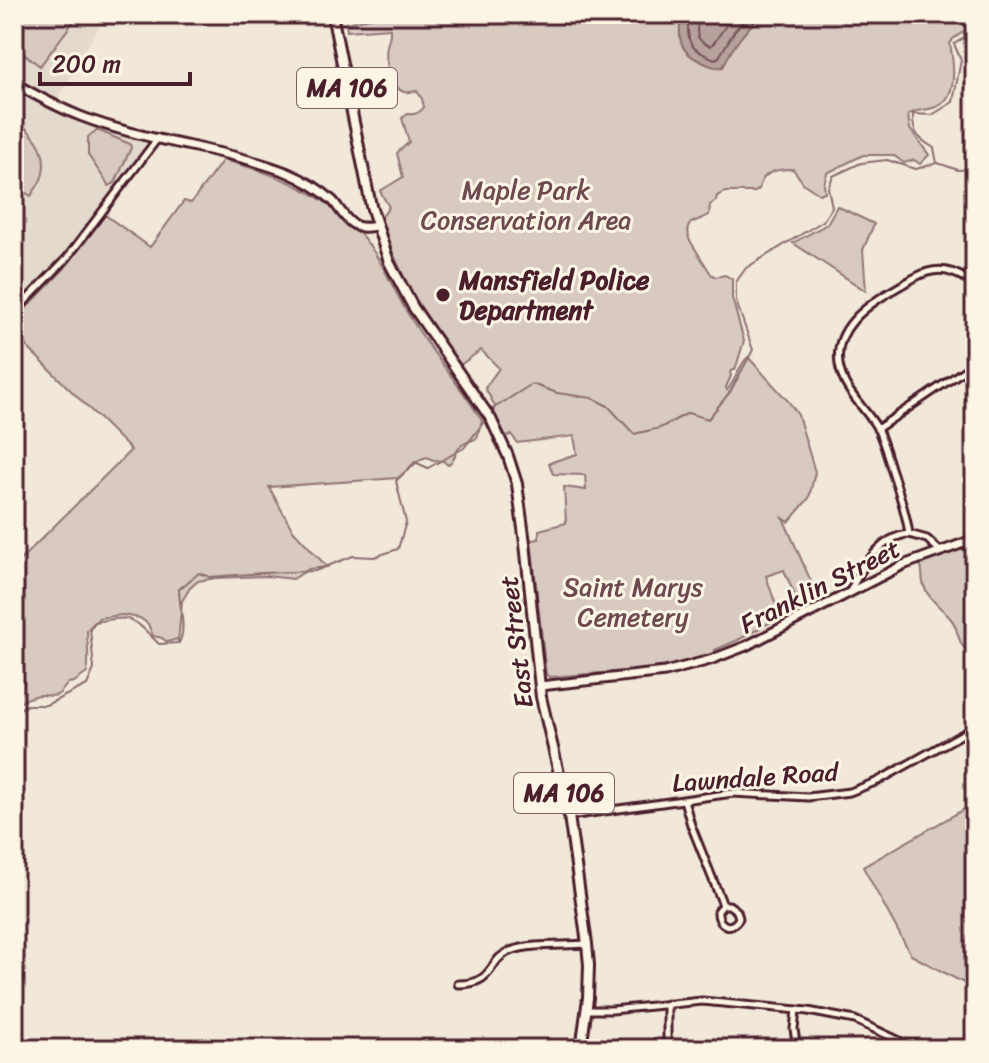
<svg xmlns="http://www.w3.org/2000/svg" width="989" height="1063" viewBox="0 0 989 1063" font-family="Sriracha,sans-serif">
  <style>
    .built { fill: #e4d9cd }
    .green { fill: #d8cac0; stroke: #917476; stroke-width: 2 }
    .water { fill: #b6a19c; stroke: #8b6d6f; stroke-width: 2 }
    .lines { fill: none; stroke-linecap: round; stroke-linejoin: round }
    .shore { stroke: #755358; stroke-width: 2 }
    .stream { stroke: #8b6d6f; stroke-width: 2 }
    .street-casing { stroke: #4a1f2b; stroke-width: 11 }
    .secondary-casing { stroke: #4a1f2b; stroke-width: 13 }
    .primary-casing { stroke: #4a1f2b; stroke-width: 14 }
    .street { stroke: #fcf5e5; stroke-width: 5 }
    .secondary { stroke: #fcf5e5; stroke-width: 7 }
    .primary { stroke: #fcf5e5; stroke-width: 8 }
    .poi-dot { fill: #4a1f2b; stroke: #fcf5e5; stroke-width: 3 }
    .labels { text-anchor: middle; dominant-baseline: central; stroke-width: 6; stroke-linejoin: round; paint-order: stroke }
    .shield { fill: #fcf5e5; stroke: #7f5f63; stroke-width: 2 }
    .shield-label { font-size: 24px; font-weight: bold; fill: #4a1f2b }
    .park-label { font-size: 26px; fill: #6e4a50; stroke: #fcf5e5 }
    .poi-label { font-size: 26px; font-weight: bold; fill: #4a1f2b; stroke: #fcf5e5; text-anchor: start }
    .street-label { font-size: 26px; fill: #4a1f2b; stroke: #fcf5e5 }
  </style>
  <rect width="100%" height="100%" fill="#f1e8da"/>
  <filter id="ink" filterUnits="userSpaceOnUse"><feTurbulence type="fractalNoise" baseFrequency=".0125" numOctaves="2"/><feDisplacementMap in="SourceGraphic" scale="16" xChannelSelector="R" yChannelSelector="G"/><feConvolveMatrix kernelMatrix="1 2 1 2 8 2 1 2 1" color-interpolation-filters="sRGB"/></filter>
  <g filter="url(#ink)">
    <path class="built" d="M 14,14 L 103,14 L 99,26 L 57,100 L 14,75 Z
      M 14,90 L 38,104 L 67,118 L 143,141 L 146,148 L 70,249 L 14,310 Z"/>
    <path class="green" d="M 27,14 L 79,14 L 40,66 L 14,46 L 14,32 Z
      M 389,14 L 975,14 L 975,24 L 953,39 L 950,44 C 954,64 959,101 933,108 C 923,111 916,109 908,115 L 910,129 L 929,155 L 920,164 L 914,160 L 904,163 L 893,155 L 863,155 L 827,173 L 824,184 L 825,192 L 819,194 L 804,184 L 793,169 C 777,169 762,171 759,189 L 755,192 L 725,192 L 717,196 L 716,201 L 710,205 L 709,215 L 691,223 L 688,227 L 689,239 L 711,274 L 716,277 L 725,275 L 732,279 L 732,298 L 744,341 L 735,370 L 732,370 L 730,372 L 731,376 L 726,387 L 727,390 C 736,381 738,366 748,357 L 789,402 L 798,415 L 815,472 L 809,498 L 789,522 L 783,518 L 817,595 L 799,605 L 784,570 L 766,576 L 780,617 L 738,640 L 715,650 L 715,653 L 685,664 L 640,670 L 549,677 L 546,674 L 531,540 L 539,539 L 539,530 L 566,523 L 564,487 L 586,490 L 585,475 L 553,474 L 549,463 L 577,454 L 574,436 L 517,443 L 512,435 L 506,436 L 493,411 L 495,406 L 485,388 L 499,368 L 481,350 L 460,365 C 426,317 397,275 381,218 L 389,207 L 380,191 L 403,177 L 397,153 L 409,142 L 402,118 L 408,114 C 415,115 420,113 424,107 L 422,99 L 417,91 C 412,91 408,93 404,92 C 391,88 384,58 387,47 C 388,39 391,37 390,28 L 347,31 L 346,23 Z
      M 16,119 C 33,134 48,148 43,173 C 42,181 35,189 31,196 L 14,185 L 14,121 Z
      M 97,130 L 130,144 L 131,148 L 115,183 L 109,186 L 88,155 L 88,137 Z
      M 223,160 C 279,174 334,196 369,245 C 386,268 396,296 412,320 C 433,355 461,386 482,421 L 477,438 C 472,441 465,442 461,446 C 454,452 456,460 448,465 L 443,461 L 433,460 L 427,457 L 421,459 L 398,478 L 269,487 L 292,529 L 327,567 L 309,569 L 293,579 L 267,576 L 216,578 L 198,581 L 190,588 L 182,601 L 178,642 L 177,639 L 167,642 L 162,638 L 153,636 L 148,624 L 140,618 L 122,615 L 99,618 L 87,630 C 87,647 90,656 87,673 L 74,682 L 68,683 C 56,699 58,696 40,695 C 31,695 22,702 14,705 L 14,566 L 131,450 L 14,334 L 14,321 L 64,269 L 105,215 L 150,247 L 184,201 L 191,203 Z
      M 837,206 L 874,224 L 863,250 L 866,291 L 793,243 L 827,224 Z
      M 975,544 L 975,649 L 964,648 C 957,639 958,627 951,619 C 941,607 926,598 923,582 C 921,575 924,571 920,564 Z
      M 975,803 L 975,989 L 911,955 L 863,867 Z"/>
    <path class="water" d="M 681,14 L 762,14 C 746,30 733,45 723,67 C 715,68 711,66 704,63 C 678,52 678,40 681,14 Z"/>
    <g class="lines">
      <path class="shore" d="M 688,14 C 688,43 686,48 715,59 L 719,57 L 735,30 L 751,14
        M 698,14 C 698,30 692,39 710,46 L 713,44 L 727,24 L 737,14"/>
      <path class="stream" d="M 937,163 L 934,148 C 919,139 912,134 913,114 L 932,115 L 953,102 L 961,60 L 954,44 L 975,31
        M 938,163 L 958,170 L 975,169
        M 491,413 L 494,408 L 532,384 L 557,393 L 592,398 L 608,406 L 634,434 L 660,428 L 688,413 L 708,419 L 730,392 L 753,350 L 736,301 L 736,282 L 746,268 L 823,221 L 832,207 L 828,188 L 833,176 L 861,163 L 887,160 L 916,169 L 937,163
        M 14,712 L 27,705 L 46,705 L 87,685 L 94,669 L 90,629 L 95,622 C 134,615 132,617 159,644 L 179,643 C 187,628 179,606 179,589 L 199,573 L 210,577 L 263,573 L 315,571 L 353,556 L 374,557 L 398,549 L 406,522 L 396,481 L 415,462 L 428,468 L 464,448 L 487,418"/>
      <defs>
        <path id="street" d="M 14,313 L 67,258 L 158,138
          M 877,429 L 975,363
          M 940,551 L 927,539 L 909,534 C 906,511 898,490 891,468 C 887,455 883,440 877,428 C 868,412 853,399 845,383 C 819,329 875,300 914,278 C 937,265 955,269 975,286
          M 849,593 C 861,569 880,536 909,534
          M 684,800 L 691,825 L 723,905 L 718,911 C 717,925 731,932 739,918 L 737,911 L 729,905 L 723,905
          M 569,816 L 733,793 L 808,797 L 850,792 L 878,781 L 975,727
          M 458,984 C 496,984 487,960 510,951 C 533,943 562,946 587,944
          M 587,1010 L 612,1010 L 702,1001 L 808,1011 L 855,1020 L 917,1049
          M 796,1010 L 794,1029 L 797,1049
          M 667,1049 L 667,1004"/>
        <path id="secondary" d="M 14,83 C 35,95 57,107 80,116 C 146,142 219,147 286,172 C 303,179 320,189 333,201 C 339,208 345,219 353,224 C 360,229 369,227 377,226
          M 540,686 L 665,672 L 710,660 L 746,646 L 903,565 L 975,539"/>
        <path id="primary" d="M 332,14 L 371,206 L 389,262 L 413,307 L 491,419 L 508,456 L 517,484 L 525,543 L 541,697 L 569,816 L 587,944 L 589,965 L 588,998 L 581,1049"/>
      </defs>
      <use href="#street" class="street-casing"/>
      <use href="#secondary" class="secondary-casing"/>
      <use href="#primary" class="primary-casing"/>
      <use href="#street" class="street"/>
      <use href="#secondary" class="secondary"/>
      <use href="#primary" class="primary"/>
    </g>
  </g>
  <circle class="poi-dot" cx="443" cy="295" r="8"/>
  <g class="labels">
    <g class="shield">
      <rect x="297" y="68" width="100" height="40" rx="6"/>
      <rect x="514" y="773" width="100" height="40" rx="6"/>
    </g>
    <g class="shield-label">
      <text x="347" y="88">MA 106</text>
      <text x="564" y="793">MA 106</text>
    </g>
    <g class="park-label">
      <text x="526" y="190">Maple Park<tspan x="526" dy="30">Conservation Area</tspan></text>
      <text x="633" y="587">Saint Marys<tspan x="633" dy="30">Cemetery</tspan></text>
    </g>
    <g class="poi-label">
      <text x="459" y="280">Mansfield Police<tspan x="459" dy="30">Department</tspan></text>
    </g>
    <g class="street-label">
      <text transform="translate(820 586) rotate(-27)">Franklin Street</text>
      <text transform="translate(516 642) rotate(-97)">East Street</text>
      <text transform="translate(755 777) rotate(-4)">Lawndale Road</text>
    </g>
  </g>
  <rect width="989" height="1063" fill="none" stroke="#fcf5e5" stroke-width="48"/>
  <rect x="24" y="24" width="941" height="1015" fill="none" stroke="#4a1f2b" stroke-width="3" filter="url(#ink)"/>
  <path d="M40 72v12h150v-12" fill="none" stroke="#4a1f2b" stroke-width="4"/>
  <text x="52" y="72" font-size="24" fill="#4a1f2b" stroke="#fcf5e5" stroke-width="6" paint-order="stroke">200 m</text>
</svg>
